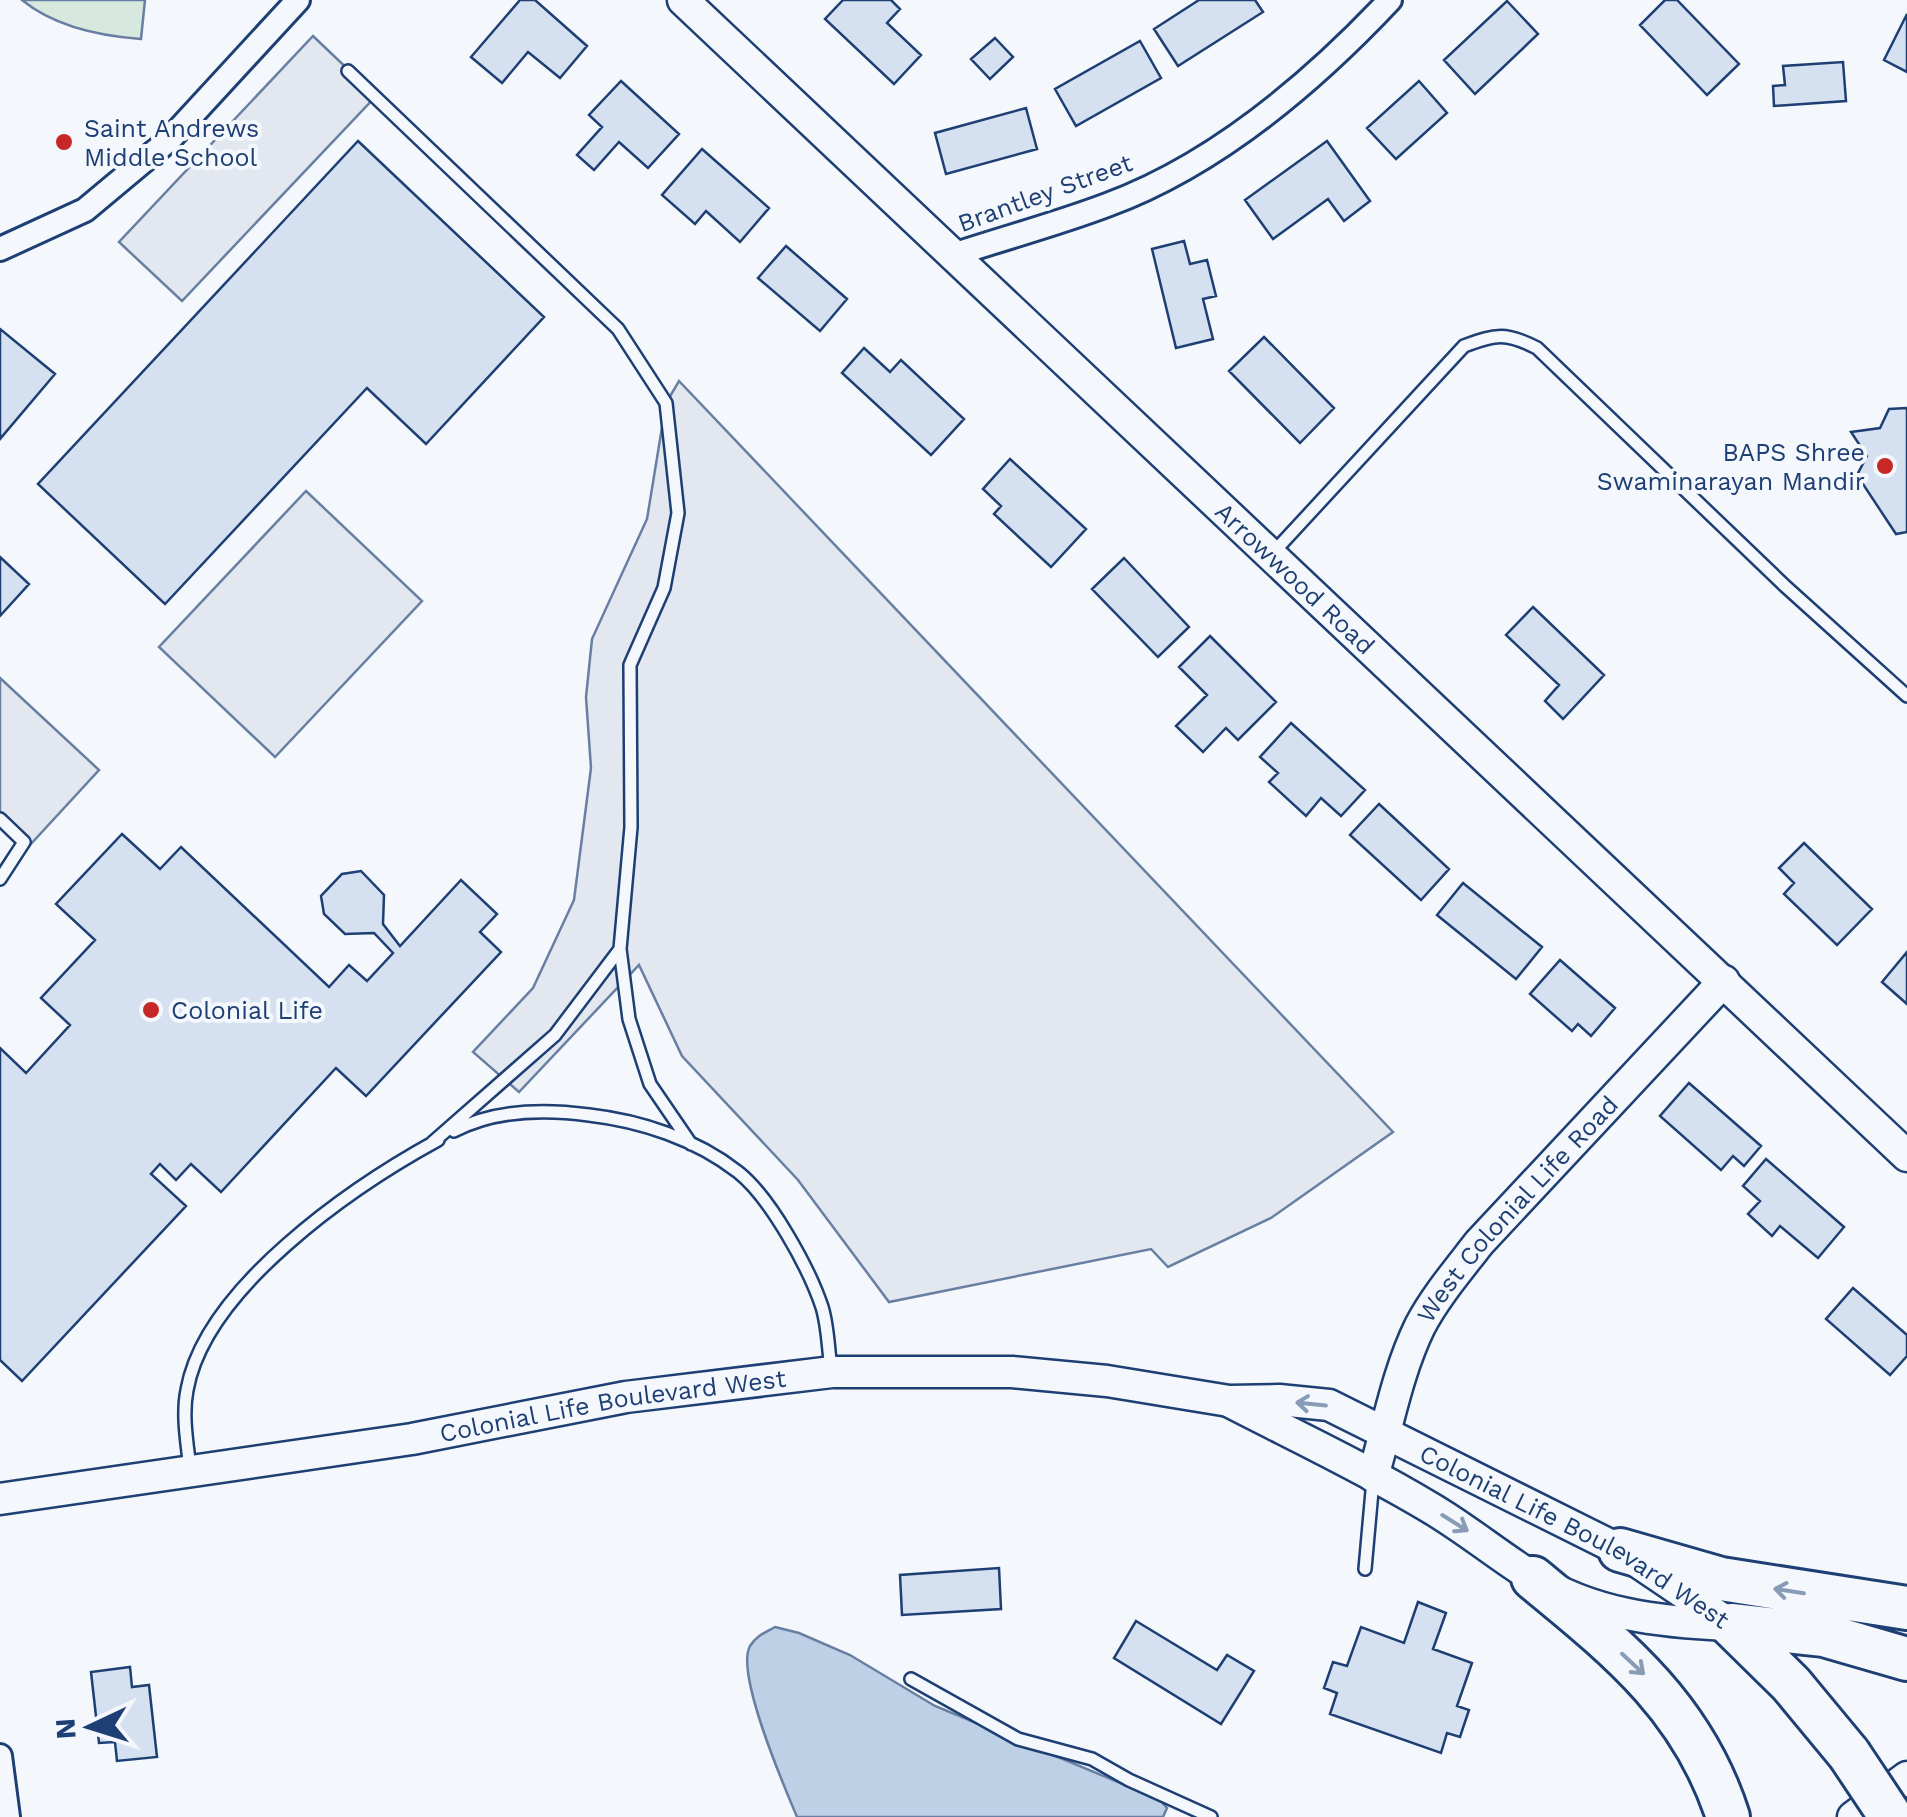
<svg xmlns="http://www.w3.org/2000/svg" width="1907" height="1817" viewBox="0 0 1907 1817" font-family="'Work Sans',sans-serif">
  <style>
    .grass { fill: #d7e8df; stroke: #687fa3; stroke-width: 2.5 }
    .parking { fill: #e3e8f0; stroke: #687fa3; stroke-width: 2.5 }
    .water { fill: #bed0e5; stroke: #687fa3; stroke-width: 2.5 }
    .building { fill: #d5e0f0; stroke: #1d3f73; stroke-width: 2.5 }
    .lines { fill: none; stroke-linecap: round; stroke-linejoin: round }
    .service-casing { stroke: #1d3f73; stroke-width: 16 }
    .minor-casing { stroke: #1d3f73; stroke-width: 28 }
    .tertiary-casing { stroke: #1d3f73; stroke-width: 35 }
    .motorway-casing { stroke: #1d3f73; stroke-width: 48 }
    .service { stroke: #f4f7fb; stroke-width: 11 }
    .minor { stroke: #f4f7fb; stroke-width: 22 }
    .tertiary { stroke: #f4f7fb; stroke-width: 30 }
    .motorway { stroke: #f4f7fb; stroke-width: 42 }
    .motorway-bridge-casing { stroke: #1d3f73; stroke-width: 48; stroke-linecap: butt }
    .motorway-bridge { stroke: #f4f7fb; stroke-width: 42 }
    .oneway { stroke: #889bb7 }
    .poi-dot { fill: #c62828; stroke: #f4f7fb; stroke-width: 4 }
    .labels { text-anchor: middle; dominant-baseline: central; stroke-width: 8; stroke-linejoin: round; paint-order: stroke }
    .poi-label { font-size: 25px; fill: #1d3f73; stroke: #f4f7fb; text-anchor: start }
    .street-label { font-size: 25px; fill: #1d3f73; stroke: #f4f7fb }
  </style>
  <rect width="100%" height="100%" fill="#f4f7fb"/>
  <path class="grass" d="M 22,0 L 145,0 L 141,39 C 100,36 55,27 22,0 Z"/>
  <path class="parking" d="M 313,36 L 376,96 L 182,301 L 119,242 Z
    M 679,381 L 1393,1132 L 1271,1218 L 1168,1267 L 1151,1249 L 889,1302 L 798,1180 L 682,1056 L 639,965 L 519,1092 L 473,1052 L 533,988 L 574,900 L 591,768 L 586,697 L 592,639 L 647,519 L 666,403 Z
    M 306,491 L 422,601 L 275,757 L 159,647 Z
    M 0,678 L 99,770 L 29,846 L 0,820 Z"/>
  <path class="water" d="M 775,1627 L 799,1633 L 850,1655 L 935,1706 L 1159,1799 L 1167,1808 L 1163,1817 L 797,1817 C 784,1786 735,1673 750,1646 C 756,1636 766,1632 775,1627 Z"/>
  <path class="building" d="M 520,0 L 535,0 L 587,46 L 560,78 L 528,52 L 502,83 L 471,57 Z
    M 843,0 L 891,0 L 900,9 L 887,23 L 921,55 L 894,84 L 825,19 Z
    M 1199,0 L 1255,0 L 1263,12 L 1178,66 L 1154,29 Z
    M 1665,0 L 1677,0 L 1739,64 L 1707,95 L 1640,25 Z
    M 1507,1 L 1538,34 L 1475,94 L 1444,60 Z
    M 1907,14 L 1907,72 L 1884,60 Z
    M 995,38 L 1013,57 L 990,79 L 971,59 Z
    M 1140,41 L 1161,78 L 1076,126 L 1055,89 Z
    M 1843,62 L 1846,101 L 1774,106 L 1773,86 L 1785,85 L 1783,66 Z
    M 621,81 L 679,134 L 648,168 L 619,142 L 594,170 L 577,155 L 602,127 L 589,115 Z
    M 1419,81 L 1447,113 L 1396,159 L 1367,128 Z
    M 1026,108 L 1037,149 L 946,174 L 935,133 Z
    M 358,141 L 544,317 L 426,444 L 367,388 L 165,604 L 38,484 Z
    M 1327,141 L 1370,201 L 1344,221 L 1328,199 L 1273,239 L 1245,200 Z
    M 702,149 L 769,208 L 740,242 L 706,211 L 695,224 L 662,195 Z
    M 1184,241 L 1190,264 L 1207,260 L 1216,296 L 1203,299 L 1213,339 L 1176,348 L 1152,249 Z
    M 786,246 L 847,299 L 820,331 L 758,278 Z
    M 0,329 L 55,374 L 0,439 Z
    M 1264,337 L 1334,408 L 1300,443 L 1229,371 Z
    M 864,348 L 890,372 L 901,360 L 964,419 L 931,455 L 842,373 Z
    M 1907,408 L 1907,532 L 1896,534 L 1857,475 L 1867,456 L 1851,432 L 1880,428 L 1889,409 Z
    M 1010,459 L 1086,529 L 1051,567 L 994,514 L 1001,506 L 983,489 Z
    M 0,557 L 29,584 L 0,616 Z
    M 1124,558 L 1189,627 L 1158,657 L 1092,589 Z
    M 1533,607 L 1604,675 L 1563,719 L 1545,701 L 1559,685 L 1506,635 Z
    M 1210,636 L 1276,702 L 1238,740 L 1226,728 L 1203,752 L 1176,726 L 1207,695 L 1179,667 Z
    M 1291,723 L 1365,790 L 1341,816 L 1321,798 L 1306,816 L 1269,782 L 1278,773 L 1260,757 Z
    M 1379,804 L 1449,869 L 1421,900 L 1350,835 Z
    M 122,834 L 160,869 L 181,847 L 329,987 L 349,965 L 367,981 L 393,953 L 374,933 L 345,934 L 324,914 L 321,896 L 342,874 L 361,871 L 384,895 L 383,924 L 400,946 L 461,880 L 497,914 L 480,932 L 501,952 L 366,1096 L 336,1068 L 221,1192 L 191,1164 L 176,1180 L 160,1164 L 151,1174 L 186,1206 L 22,1381 L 0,1360 L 0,1048 L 26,1073 L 70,1025 L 41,998 L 95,940 L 56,904 Z
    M 1804,843 L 1872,909 L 1837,945 L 1784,894 L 1794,883 L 1779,868 Z
    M 1463,883 L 1542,947 L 1516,979 L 1437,915 Z
    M 1907,952 L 1907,1004 L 1882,982 Z
    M 1560,960 L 1615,1008 L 1591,1036 L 1578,1024 L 1572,1031 L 1530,994 Z
    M 1689,1083 L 1761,1146 L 1744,1166 L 1733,1156 L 1721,1170 L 1660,1116 Z
    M 1766,1159 L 1844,1227 L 1818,1258 L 1780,1226 L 1772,1236 L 1748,1214 L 1760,1201 L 1743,1186 Z
    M 1853,1288 L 1907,1335 L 1907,1356 L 1890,1375 L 1826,1319 Z
    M 999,1568 L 1001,1609 L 902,1615 L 900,1575 Z
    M 1418,1602 L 1446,1613 L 1433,1649 L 1472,1663 L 1457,1706 L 1469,1710 L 1460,1737 L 1447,1733 L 1441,1753 L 1330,1714 L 1337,1693 L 1324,1688 L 1333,1662 L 1347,1666 L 1361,1627 L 1404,1643 Z
    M 1136,1621 L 1217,1670 L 1227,1655 L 1254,1671 L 1221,1724 L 1114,1658 Z
    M 130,1667 L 132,1687 L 149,1685 L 157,1757 L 117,1761 L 115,1742 L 99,1743 L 91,1672 Z"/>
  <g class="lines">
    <defs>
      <path id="service" d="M 348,71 L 618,329 L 666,403 L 678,513 L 664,588 L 630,665 L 631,827 L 620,949 L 555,1035 L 432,1143
        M 1272,554 L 1464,346 C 1496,334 1506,332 1537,348 L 1785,586 L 1907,696
        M 0,819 L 24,842 L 0,879
        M 620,949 L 629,1019 L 650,1084 L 691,1144
        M 454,1131 C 494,1110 545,1109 589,1115 C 641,1121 696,1139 738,1172 C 770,1197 809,1268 822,1307 C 828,1326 828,1348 831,1368
        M 190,1468 C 187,1443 182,1415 187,1390 C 205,1288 352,1187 438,1140
        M 1365,1569 L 1373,1480
        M 911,1679 L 1018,1739 L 1092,1759 L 1129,1780 L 1211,1817"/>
      <path id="minor" d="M 0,249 L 85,210 L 170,139 L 298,0
        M 953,255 C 1004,238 1057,224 1107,205 C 1216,165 1311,84 1390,0
        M 0,1756 L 8,1817"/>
      <g id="tertiary">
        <path id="s1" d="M 683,0 L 1907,1156"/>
        <path d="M 1232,1403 C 1298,1437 1366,1469 1429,1507 C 1465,1528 1496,1554 1531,1576 C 1592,1615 1660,1622 1730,1625"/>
        <path id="s2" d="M 1373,1476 C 1388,1426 1397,1373 1420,1326 C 1435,1297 1459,1269 1479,1243 L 1724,981"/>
        <path id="s3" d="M 0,1499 L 412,1439 L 626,1397 L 832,1372 L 1012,1372 L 1107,1381 L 1229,1401 L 1279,1400 L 1329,1405 L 1620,1550 L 1731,1625"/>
        <path d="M 1853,1817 L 1907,1777"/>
      </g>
      <path id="motorway" d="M 1620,1550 L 1721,1579 L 1907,1608
        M 1533,1578 C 1618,1648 1693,1707 1728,1817
        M 1731,1625 L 1824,1635 L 1907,1659
        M 1731,1625 L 1791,1684 L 1849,1754"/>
    </defs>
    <use href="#service" class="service-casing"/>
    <use href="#minor" class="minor-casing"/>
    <use href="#tertiary" class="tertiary-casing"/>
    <use href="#motorway" class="motorway-casing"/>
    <use href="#service" class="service"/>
    <use href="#minor" class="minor"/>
    <use href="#tertiary" class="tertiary"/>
    <use href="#motorway" class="motorway"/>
    <defs>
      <path id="motorway-bridge" d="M 1849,1754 L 1891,1817"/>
    </defs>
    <use href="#motorway-bridge" class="motorway-bridge-casing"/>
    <use href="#motorway-bridge" class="motorway-bridge"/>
  </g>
  <defs><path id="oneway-shaft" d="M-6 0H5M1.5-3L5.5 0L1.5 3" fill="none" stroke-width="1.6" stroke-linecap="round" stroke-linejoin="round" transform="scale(2.5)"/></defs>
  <g class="oneway">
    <use href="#oneway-shaft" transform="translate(1311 1404) rotate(-174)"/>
    <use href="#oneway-shaft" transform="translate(1455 1523) rotate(32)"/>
    <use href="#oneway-shaft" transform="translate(1789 1591) rotate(-171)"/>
    <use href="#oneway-shaft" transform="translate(1633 1664) rotate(43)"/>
  </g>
  <g class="poi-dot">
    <circle cx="64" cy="142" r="10"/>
    <circle cx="1885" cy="466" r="10"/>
    <circle cx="151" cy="1010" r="10"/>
  </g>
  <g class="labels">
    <g class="poi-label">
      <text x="84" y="128">Saint Andrews<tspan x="84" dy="29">Middle School</tspan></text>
      <text x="1865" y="452" text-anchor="end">BAPS Shree<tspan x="1865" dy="29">Swaminarayan Mandir</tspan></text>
      <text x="171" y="1010">Colonial Life</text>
    </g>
    <g class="street-label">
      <text transform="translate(1045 193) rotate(-20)">Brantley Street</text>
      <text stroke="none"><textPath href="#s1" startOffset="842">Arrowwood Road</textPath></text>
      <text stroke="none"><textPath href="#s2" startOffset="310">West Colonial Life Road</textPath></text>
      <text stroke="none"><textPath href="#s3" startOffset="620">Colonial Life Boulevard West</textPath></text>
      <text stroke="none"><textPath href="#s3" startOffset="1620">Colonial Life Boulevard West</textPath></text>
    </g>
  </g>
  <g transform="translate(90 1727) rotate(266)" stroke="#f4f7fb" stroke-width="8" paint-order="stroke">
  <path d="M0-8L18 38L0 25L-18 38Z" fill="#1d3f73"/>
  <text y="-15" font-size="28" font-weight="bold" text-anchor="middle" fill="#1d3f73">N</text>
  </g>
</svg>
